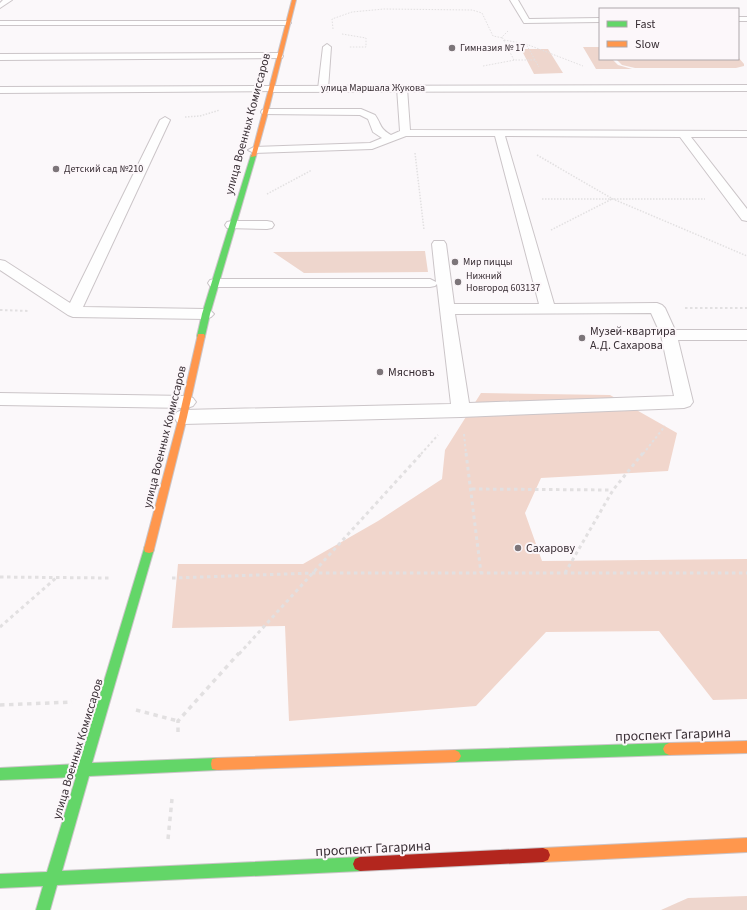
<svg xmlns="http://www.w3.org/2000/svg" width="747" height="910" viewBox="0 0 747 910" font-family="'Source Sans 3',sans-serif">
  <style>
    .green { fill: #eed6cd }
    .forest { fill: #f1d6cc }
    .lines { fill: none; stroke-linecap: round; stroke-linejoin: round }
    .lane-casing { stroke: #cbc5c8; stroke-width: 2 }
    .street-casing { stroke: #cbc5c8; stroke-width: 2 }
    .fast-casing { stroke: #cbc5c8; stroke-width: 2 }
    .slow-casing { stroke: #cbc5c8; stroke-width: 2 }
    .jam-casing { stroke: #cbc5c8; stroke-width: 2 }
    .path-far4 { stroke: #e2e0e1; stroke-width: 1; stroke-dasharray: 1.5 1.5; stroke-linecap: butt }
    .path-far3 { stroke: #e2e0e1; stroke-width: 1.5; stroke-dasharray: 1.5 1.5; stroke-linecap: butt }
    .path-far2 { stroke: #e2e0e1; stroke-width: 2; stroke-dasharray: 2.5 2.5; stroke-linecap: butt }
    .path-far1 { stroke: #e2e0e1; stroke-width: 3; stroke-dasharray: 3.5 3.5; stroke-linecap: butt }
    .path { stroke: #e2e0e1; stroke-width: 3.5; stroke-dasharray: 4.5 4.5; stroke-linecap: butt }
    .lane { fill: #fefefe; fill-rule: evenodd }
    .street { fill: #fefefe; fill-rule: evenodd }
    .fast { fill: #63d668; fill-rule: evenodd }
    .slow { fill: #ff974d; fill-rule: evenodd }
    .jam { fill: #b3261e; fill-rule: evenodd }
    .poi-dot { fill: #7c7579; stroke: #fcf7fa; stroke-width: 1.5 }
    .labels { text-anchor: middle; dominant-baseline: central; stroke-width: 4; stroke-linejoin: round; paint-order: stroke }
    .far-poi-label { font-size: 10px; fill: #382e34; stroke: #fcf7fa; text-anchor: start }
    .far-street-label { font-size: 10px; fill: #382e34; stroke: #fcf7fa }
    .street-label { font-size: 12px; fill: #382e34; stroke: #fcf7fa }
    .poi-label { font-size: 12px; fill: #382e34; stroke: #fcf7fa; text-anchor: start }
    .near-street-label { font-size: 14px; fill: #382e34; stroke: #fcf7fa }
  </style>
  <rect width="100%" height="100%" fill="#fbf8fa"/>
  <path class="green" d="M 583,47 L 600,47 L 600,59 L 612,59 L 618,65 L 632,69 L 596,69 Z
    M 521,49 L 548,49 L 563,73 L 534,74 Z
    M 738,57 L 744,64 L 744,66 L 736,68 L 635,68 L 622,65 L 616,59 L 738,59 Z
    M 425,251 L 428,272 L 304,273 L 273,252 Z
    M 747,896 L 747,910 L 661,910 L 688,898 Z"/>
  <path class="forest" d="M 481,393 L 610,395 L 677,433 L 668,471 L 541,478 L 525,513 L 542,561 L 747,559 L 747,699 L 713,700 L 659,631 L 546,632 L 476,706 L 289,721 L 285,626 L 172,628 L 178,564 L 303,564 L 378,521 L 442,479 L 445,450 Z"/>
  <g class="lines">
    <defs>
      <path id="lane" d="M 3,0 L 12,0 L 0,8 L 0,3 Z
        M 510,0 L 518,0 L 529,19 L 600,18 L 600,22 L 524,23 Z
        M 738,17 L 747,17 L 747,21 L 738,21 Z
        M 0,21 L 287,21 L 291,23 L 287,25 L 0,25 Z
        M 327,44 L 331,47 L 328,89 L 323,92 L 318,89 L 323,47 Z
        M 279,53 L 283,56 L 282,58 L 0,60 L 0,54 Z
        M 402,85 L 407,88 L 410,130 L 747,131 L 747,137 L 691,137 L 747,209 L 747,221 L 742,220 L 680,137 L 505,136 L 554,304 L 657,303 L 662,305 L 665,308 L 675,330 L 747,330 L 747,340 L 678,340 L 693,402 L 690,406 L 684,408 L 461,417 L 183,424 L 177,422 L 174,417 L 177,412 L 183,410 L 451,404 L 437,284 L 435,286 L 430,287 L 215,287 L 210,286 L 208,283 L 210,280 L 215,279 L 430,279 L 436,282 L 432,244 L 434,241 L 444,241 L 446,244 L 454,304 L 539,304 L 495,136 L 406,136 L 372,149 L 254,153 L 248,150 L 254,147 L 370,143 L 382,138 L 373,132 L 368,119 L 360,115 L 262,114 L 261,112 L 262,110 L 266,109 L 361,109 L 375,115 C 382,125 379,128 391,135 L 400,131 L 397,88 ZM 651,313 L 661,335 L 674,396 L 469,403 L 455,314 Z
        M 271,86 L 274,87 L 276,89 L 274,91 L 0,93 L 0,87 Z
        M 165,117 L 170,120 L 83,307 L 206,309 L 211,311 L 214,314 L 211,317 L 206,319 L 73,317 L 68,315 L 0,270 L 0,260 L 5,261 L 70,303 L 160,120 Z
        M 232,221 L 267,221 L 272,222 L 274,225 L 272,228 L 267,229 L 227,228 L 225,225 L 227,222 Z
        M 0,393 L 187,396 L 193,398 L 196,402 L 193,406 L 187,408 L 0,405 Z"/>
      <path id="street" d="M 747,85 L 747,91 L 271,92 L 266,89 L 271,86 Z"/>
      <path id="fast" d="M 251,155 L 256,156 L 210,314 L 205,336 L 204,338 L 198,338 L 197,336 L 202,314 Z
        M 149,545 L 153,546 L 154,549 L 92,763 L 217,758 L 222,759 L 223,764 L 222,769 L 217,770 L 89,776 L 62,871 L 360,857 L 365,859 L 367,864 L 365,869 L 360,871 L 57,885 L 50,910 L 36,910 L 43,886 L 0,888 L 0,874 L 47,872 L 76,777 L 0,780 L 0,768 L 79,764 L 144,549 L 145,546 Z
        M 669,743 L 673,745 L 675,749 L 673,753 L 669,755 L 455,762 L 451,760 L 449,756 L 451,752 L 455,750 Z"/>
      <path id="slow" d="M 292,0 L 296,0 L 268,112 L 256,156 L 251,157 Z
        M 198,334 L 204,334 L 205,336 L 187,417 L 154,549 L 153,552 L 149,553 L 145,552 L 144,549 L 179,417 Z
        M 747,741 L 747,753 L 669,755 L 665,753 L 663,749 L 665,745 L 669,743 Z
        M 455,750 L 459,752 L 461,756 L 459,760 L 455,762 L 217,770 L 212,769 L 211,764 L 212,759 L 217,758 Z
        M 747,838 L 747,852 L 543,862 L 538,860 L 536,855 L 538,850 L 543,848 Z"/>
      <path id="jam" d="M 543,848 L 548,850 L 550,855 L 548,860 L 543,862 L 360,871 L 355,869 L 353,864 L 355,859 L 360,857 Z"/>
    </defs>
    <use href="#lane" class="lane-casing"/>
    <use href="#street" class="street-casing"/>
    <use href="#fast" class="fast-casing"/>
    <use href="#slow" class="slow-casing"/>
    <use href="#jam" class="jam-casing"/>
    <path class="path-far4" d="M 333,29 L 332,19 L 352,12 L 384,9 L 472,10 L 482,13 L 493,36 L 503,38
      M 508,31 L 502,37 L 514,60
      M 342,34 L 366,38 L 366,47 L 349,47
      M 504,40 L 526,44 L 539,67
      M 526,44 L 583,66
      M 483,66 L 515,60 L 535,60"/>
    <path class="path-far3" d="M 185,117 L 200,116 L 220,110
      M 415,153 L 424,230
      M 537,155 L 613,199 L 747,256
      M 267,194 L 312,170
      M 542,199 L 705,199
      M 551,230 L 612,199"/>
    <path class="path-far2" d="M 685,308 L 747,308
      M 0,310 L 29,311
      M 464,434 L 466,454
      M 421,454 L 438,435
      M 643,454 L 665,426"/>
    <path class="path-far1" d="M 466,453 L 481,573
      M 472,489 L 612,490
      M 565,573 L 613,490 L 643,453
      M 0,577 L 109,578
      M 172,578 L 313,573 L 747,573
      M 0,627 L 56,578
      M 239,654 L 422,453"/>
    <path class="path" d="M 0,705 L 72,702
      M 136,710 L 178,721
      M 178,732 L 178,721 L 239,653
      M 168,839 L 172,799"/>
    <use href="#lane" class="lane"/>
    <use href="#street" class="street"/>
    <use href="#fast" class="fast"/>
    <use href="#slow" class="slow"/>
    <use href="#jam" class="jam"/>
  </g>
  <g class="poi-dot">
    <circle cx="452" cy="48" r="4"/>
    <circle cx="56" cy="169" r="4"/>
    <circle cx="455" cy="262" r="4"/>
    <circle cx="458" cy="282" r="4"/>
    <circle cx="582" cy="338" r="4"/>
    <circle cx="380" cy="372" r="4"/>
    <circle cx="518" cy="548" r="4"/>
  </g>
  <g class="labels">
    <g class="far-poi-label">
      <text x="460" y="48">Гимназия № 17</text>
      <text x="64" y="169">Детский сад №210</text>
      <text x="463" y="262">Мир пиццы</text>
      <text x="466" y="276">Нижний<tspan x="466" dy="12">Новгород 603137</tspan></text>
    </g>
    <g class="far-street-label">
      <text x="373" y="88">улица Маршала Жукова</text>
    </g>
    <g class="street-label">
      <text transform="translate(248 124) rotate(-75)">улица Военных Комиссаров</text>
      <text transform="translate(165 437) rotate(-76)">улица Военных Комиссаров</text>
      <text transform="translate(78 749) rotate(-73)">улица Военных Комиссаров</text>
    </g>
    <g class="poi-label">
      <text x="590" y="331">Музей-квартира<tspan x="590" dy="14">А.Д. Сахарова</tspan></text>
      <text x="388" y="372">Мясновъ</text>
      <text x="526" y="548">Сахарову</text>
    </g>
    <g class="near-street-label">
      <text transform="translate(673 735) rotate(-2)">проспект Гагарина</text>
      <text transform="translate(373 849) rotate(-3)">проспект Гагарина</text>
    </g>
  </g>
  <rect x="599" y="8" width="140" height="52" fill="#fcf7fa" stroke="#aea7ab"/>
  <rect x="607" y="21" width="20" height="6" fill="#63d668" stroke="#aea7ab"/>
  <text x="635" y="28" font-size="12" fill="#382e34">Fast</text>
  <rect x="607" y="41" width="20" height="6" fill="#ff974d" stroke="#aea7ab"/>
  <text x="635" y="48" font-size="12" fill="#382e34">Slow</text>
</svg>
